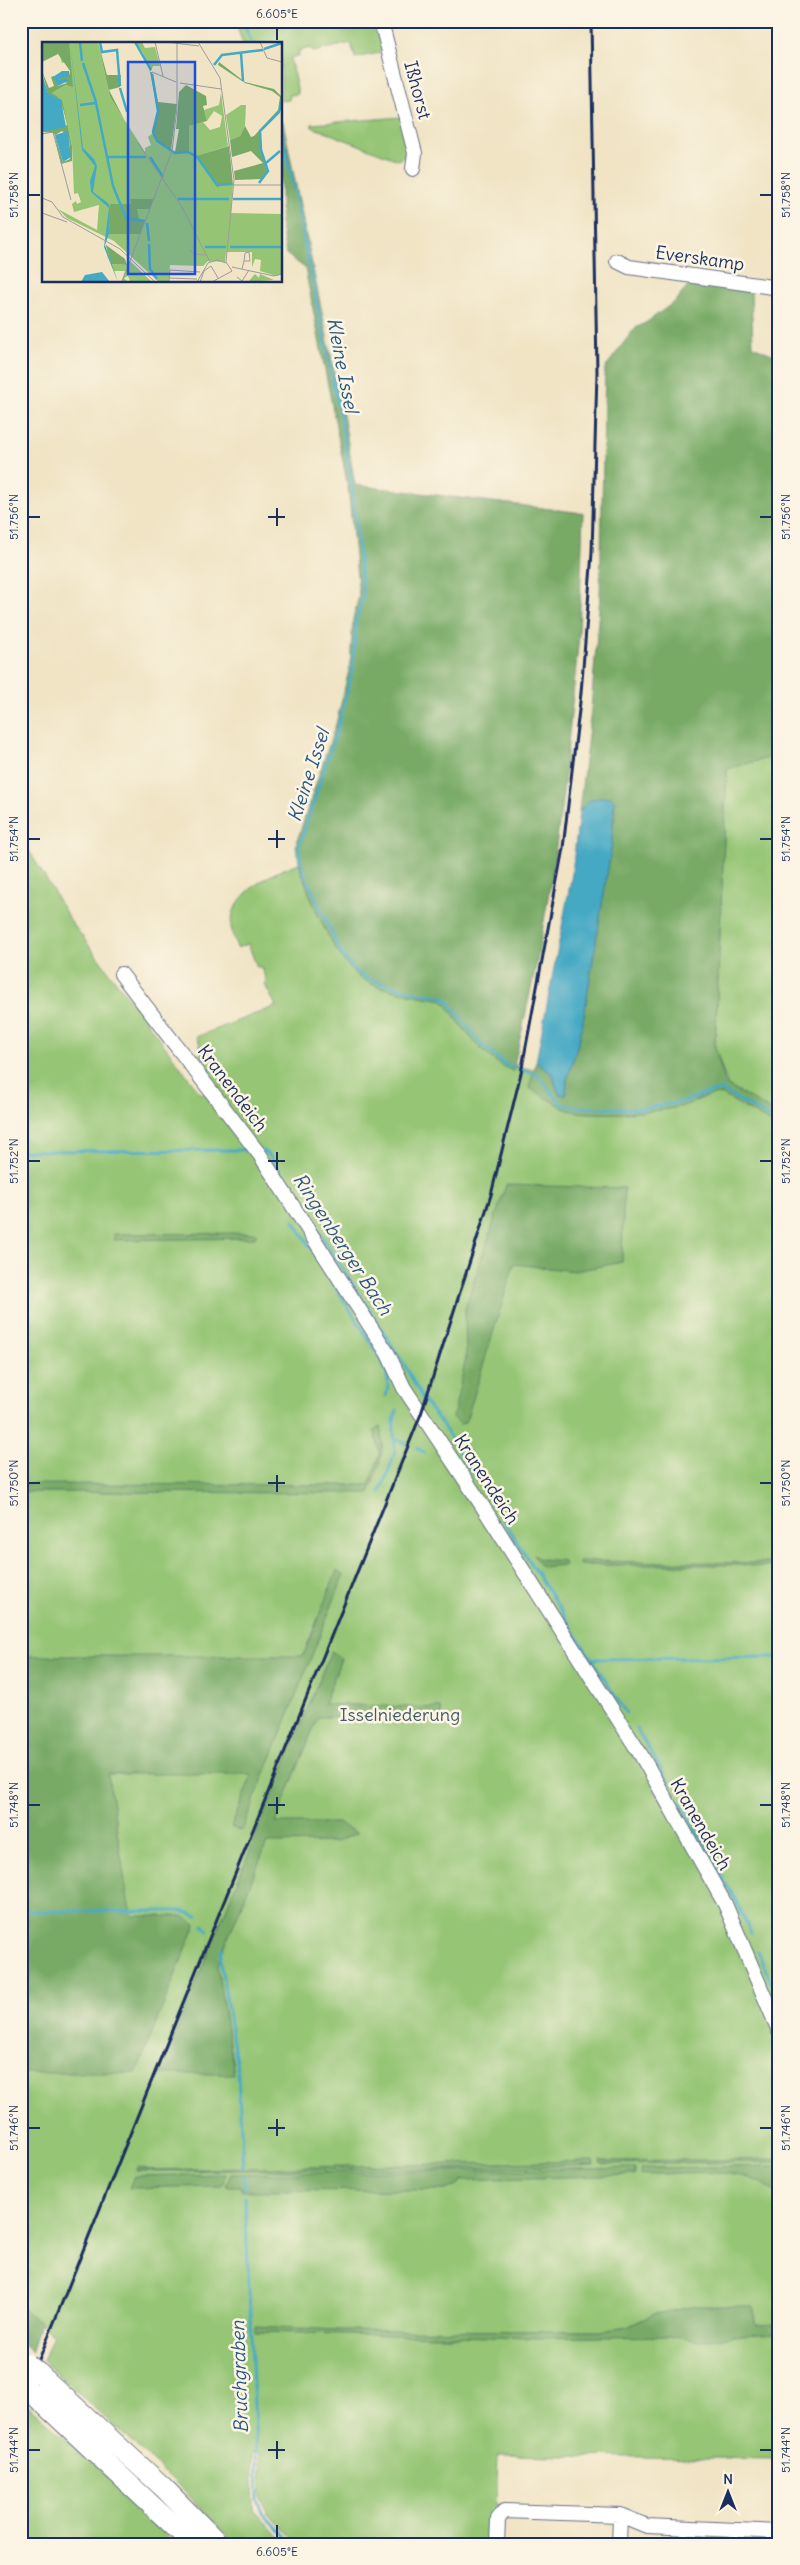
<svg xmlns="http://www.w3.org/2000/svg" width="800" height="2565" viewBox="0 0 800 2565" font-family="Delius,sans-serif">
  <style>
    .green { fill: #95c574; stroke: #587a69 }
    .forest { fill: #78aa66; stroke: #4a6c62 }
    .water { fill: #44a9c4; stroke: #306c91 }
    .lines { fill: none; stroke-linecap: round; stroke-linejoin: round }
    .stream { stroke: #44a9c4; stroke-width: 3 }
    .minor-casing { stroke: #666e82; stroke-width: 16 }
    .highway-casing { stroke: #666e82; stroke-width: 22 }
    .minor { stroke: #fff; stroke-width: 14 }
    .highway { stroke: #fff; stroke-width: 20 }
    .rail { stroke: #1b2f5e; stroke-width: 3 }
    .highway-bridge-casing { stroke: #666e82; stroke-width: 22; stroke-linecap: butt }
    .highway-bridge { stroke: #fff; stroke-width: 20 }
    .ticks { fill: none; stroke: #1b2f5e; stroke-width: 2 }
    .labels { text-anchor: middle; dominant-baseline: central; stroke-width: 5; stroke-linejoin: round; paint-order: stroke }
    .street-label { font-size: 18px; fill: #1b2f5e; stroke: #fcf5e5 }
    .park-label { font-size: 18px; fill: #405c65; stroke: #fcf5e5 }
    .water-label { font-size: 19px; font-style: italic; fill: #295a82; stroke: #fcf5e5 }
    .inset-river { fill: none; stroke: #44a9c4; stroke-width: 2.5 }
    .inset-road { fill: none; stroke: #9b9c9c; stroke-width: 1 }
    .view { fill: #1d4ed8; fill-opacity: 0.15; stroke: #1d4ed8; stroke-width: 2.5 }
    .inset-edge { fill: none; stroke: #1b2f5e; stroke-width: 2.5 }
    .neatline { fill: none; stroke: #1b2f5e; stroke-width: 2 }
    .ticks-label { font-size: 12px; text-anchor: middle; fill: #1b2f5e }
  </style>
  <rect width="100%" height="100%" fill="#fcf5e5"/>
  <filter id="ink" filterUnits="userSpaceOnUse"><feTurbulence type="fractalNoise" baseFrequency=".02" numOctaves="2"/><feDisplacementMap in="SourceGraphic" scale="10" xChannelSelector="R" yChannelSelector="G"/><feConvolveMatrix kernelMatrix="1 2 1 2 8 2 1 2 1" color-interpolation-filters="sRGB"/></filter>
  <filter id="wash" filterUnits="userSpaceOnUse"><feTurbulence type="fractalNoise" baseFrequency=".0096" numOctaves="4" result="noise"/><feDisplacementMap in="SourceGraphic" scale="20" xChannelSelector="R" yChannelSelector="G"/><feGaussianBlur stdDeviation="1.12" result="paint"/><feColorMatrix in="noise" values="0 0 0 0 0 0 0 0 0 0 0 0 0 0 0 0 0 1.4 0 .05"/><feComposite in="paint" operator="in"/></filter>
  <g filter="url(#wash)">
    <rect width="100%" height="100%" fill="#f0e4c5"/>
    <path class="green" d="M 235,21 L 378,21 L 384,52 L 355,58 L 351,43 L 313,52 L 311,48 L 298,51 L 299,55 L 290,58 L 298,94 L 290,95 L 289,100 L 281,101 L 281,44 L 243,44 Z
      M 402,117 L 411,152 L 398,160 L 312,127 L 312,124 Z
      M 779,755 L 779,1115 L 731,1088 L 779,1119 L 779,2459 L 498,2455 L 495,2544 L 297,2544 L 269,2513 L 261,2496 L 260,2453 L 252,2452 L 254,2509 L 286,2544 L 236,2544 L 171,2478 L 43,2361 L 53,2335 L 21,2309 L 21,837 L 72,923 L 201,1094 L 217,1087 L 213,1085 L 197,1064 C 202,1057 202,1044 196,1037 L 276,1006 L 264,983 L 267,982 L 261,967 L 257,967 L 248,944 L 237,948 C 235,941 231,932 231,925 C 232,892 273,872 299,863 L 302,876 L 443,994 L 504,1062 L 537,1071 L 728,1086 L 715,1047 L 727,768 Z
      M 25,2403 L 103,2471 L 176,2544 L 21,2544 L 21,2414 Z"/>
    <path class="forest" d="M 283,122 L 344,420 L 355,485 L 583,513 L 579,636 L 563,793 L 553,869 L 537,961 L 513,1071 C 481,1058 463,1027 443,1000 C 421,996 381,991 362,979 C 333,961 299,878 296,844 L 336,724 L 350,666 L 353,619 L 359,596 L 348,487 L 305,268 L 286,254 L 281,226 L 281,123 Z
      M 691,281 L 751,288 L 753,346 L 779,357 L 779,755 L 727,769 L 715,1047 L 726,1085 L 779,1115 L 779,1128 L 723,1095 C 710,1092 696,1102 683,1106 C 662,1112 579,1119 561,1107 C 552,1101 540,1094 529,1088 L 536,1062 L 552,1074 L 559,1094 L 566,1095 L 567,1080 L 581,1033 L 615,814 L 614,800 L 610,797 L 590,800 L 579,812 L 591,709 L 600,596 L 605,368 L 634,329 L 647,322 L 677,300 Z
      M 506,1185 L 624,1188 L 622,1262 L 575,1271 L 514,1264 L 467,1418 L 464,1423 L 460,1424 L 453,1417 L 466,1358 L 465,1308 Z
      M 256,1233 L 255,1238 L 114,1240 L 114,1234 Z
      M 380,1426 C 386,1455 379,1466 369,1493 L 21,1492 L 21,1484 L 369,1485 L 380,1454 L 374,1430 Z
      M 533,1554 L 540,1559 L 564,1561 L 565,1565 L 541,1567 Z
      M 579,1561 L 779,1563 L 779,1565 L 761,1567 L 742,1565 L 579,1565 Z
      M 337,1570 L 344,1575 L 242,1831 L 231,1827 L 252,1774 L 108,1774 L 129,1906 L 133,1916 L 182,1916 L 196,1924 L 136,2073 L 21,2073 L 21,1715 L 30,1715 L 22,1656 L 303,1656 Z
      M 331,1651 L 341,1659 L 324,1704 L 441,1708 L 442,1716 L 318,1717 L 275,1823 L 338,1823 L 357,1833 L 336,1842 L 267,1843 L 217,1965 L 234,2074 L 159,2074 Z
      M 779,2159 L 779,2162 L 601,2164 L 600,2161 Z
      M 593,2161 L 594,2165 L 458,2169 L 136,2171 L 137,2167 L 149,2170 Z
      M 779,2166 L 779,2189 L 775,2192 C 743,2164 681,2174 641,2175 L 642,2168 Z
      M 635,2168 L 635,2175 L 463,2180 L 456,2186 L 446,2190 L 241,2191 L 240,2186 L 226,2186 L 231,2174 Z
      M 225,2174 L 222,2186 L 129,2188 L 134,2176 Z
      M 696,2306 L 754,2306 L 755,2325 L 779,2324 L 779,2333 L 742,2335 L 701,2341 L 670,2336 L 539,2338 L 255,2332 L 255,2326 L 341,2330 L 601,2331 L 627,2327 L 654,2314 Z
      M 21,2308 L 40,2322 L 32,2352 L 21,2342 Z"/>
    <path class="water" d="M 601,797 L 610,797 L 614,800 L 612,844 L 581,1033 L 567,1080 L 566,1095 L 559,1094 L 552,1074 L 536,1062 L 572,874 L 579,812 L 590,800 Z"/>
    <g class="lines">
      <path class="stream" d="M 243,21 L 252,44
        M 281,127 L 341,421 L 352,485 L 363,597 L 356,620 L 353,668 L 338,727 L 299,846 L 300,857 L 305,875 L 341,953 L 355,970 L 366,978 L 409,991 L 445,997 L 480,1043 L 504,1064 L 538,1075 L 561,1104 L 576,1107 L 640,1109 L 682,1102 L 720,1089 L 779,1123
        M 262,1150 L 270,1156 L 403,1362 L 422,1398 L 441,1423 L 479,1482
        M 21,1151 L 251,1150
        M 294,1221 L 381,1359 C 386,1372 391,1383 386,1396
        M 396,1439 L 406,1444
        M 417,1448 L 425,1453
        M 380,1492 C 385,1480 391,1467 394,1454 C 397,1439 390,1425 397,1410
        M 491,1501 L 626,1713
        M 592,1659 L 779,1657
        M 636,1728 L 670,1784
        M 680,1802 L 736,1901 L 751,1933
        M 21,1911 L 182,1911 L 198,1916
        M 203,1925 L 208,1931
        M 222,1949 L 220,1959 L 238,2074 L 243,2167
        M 758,1951 L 779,2001
        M 244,2176 L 244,2189
        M 245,2197 L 258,2499 L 263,2512 L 292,2544"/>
    </g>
  </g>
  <g filter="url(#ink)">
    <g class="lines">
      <defs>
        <path id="minor" d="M 381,21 L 415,153 L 413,169
          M 617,261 L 629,267 L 779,288
          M 121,974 L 260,1155 L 388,1354 L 404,1388 L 474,1493 L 641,1755 L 725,1904 L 779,2031
          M 497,2544 L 498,2519 L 504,2511 L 620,2515 L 647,2526 L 779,2532
          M 619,2544 L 620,2515"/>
        <path id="highway" d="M 38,2373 L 164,2488 L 219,2544
          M 30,2391 L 193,2544"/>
      </defs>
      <use href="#minor" class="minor-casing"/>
      <use href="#highway" class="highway-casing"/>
      <use href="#minor" class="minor"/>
      <use href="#highway" class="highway"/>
      <path class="rail" d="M 21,2404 L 421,1414 L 491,1195 L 521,1073 L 563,848 L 581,693 L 592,553 L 597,372 L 591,21"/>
      <defs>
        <path id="highway-bridge" d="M 27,2364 L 38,2373
          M 21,2383 L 30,2391"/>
      </defs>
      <use href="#highway-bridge" class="highway-bridge-casing"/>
      <use href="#highway-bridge" class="highway-bridge"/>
    </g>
  </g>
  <path class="ticks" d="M 277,28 L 277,40M 28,195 L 40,195M 760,195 L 772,195M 277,508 L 277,526M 28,517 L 40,517M 268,517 L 285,517M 760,517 L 772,517M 277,830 L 277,848M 28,839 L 40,839M 268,839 L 285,839M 760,839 L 772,839M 277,1152 L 277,1170M 28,1161 L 40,1161M 268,1161 L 285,1161M 760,1161 L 772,1161M 277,1475 L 277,1492M 28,1483 L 40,1483M 268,1483 L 285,1483M 760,1483 L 772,1483M 277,1797 L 277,1814M 28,1805 L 40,1805M 268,1805 L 285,1805M 760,1805 L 772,1805M 277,2119 L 277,2136M 28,2128 L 40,2128M 268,2128 L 285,2128M 760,2128 L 772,2128M 277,2441 L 277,2459M 28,2450 L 40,2450M 268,2450 L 285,2450M 760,2450 L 772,2450M 277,2525 L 277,2538"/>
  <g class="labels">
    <g class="street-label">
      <text transform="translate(418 90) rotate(75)">Ißhorst</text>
      <text transform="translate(700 258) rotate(8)">Everskamp</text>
      <text transform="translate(233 1088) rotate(53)">Kranendeich</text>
      <text transform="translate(487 1479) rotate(57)">Kranendeich</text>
      <text transform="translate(701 1824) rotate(60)">Kranendeich</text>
    </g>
    <g class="park-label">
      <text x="400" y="1714">Isselniederung</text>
    </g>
    <g class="water-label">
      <text transform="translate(343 365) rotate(79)">Kleine Issel</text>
      <text transform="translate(308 775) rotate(-72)">Kleine Issel</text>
      <text transform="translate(343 1244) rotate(57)">Ringenberger Bach</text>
      <text transform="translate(239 2377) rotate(-92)">Bruchgraben</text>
    </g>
  </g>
  <g transform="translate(42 42)">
    <rect width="240" height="240" fill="#f0e4c5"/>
    <path d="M 14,0 L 56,0 L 68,55 L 103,110 L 103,106 L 109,103 L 106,95 L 111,91 L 114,99 L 133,111 L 146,110 L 147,84 L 161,80 L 168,88 L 178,85 L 180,74 L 172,69 L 165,79 L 162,68 L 177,63 L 179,51 L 186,104 L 155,114 L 169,135 L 187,137 L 184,142 L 191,142 L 189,171 L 240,172 L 240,232 L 234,234 L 218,229 L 219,218 L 213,217 L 210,225 L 210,210 L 184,210 L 183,220 L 166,219 L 161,224 L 128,223 L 127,240 L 117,240 L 72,199 L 25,176 L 16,167 L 55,188 L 57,163 L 32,170 L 30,162 L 34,159 L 35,162 L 39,160 L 36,151 L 32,152 L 30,103 L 22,69 L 10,51 L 24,43 L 29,44 L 28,19 L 20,21 ZM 93,0 L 100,0 L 103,6 L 113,5 L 118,24 L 111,24 L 108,30 L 101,11 ZM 199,63 L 204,63 L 203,84 L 198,94 L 188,98 L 184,73 ZM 64,201 L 69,222 L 85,223 L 88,219 L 110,240 L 88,239 L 86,234 L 82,236 L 85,239 L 79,240 L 83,229 L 72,229 L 76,240 L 65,213 ZM 213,232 L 217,236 L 218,232 L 232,238 L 206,240 Z" fill="#95c574"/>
    <path d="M 0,0 L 27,0 L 31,45 L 24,43 L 10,51 L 20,58 L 30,104 L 30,119 L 19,122 L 12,91 L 0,90 L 25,83 L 20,62 L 15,58 L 18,57 L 6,52 L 0,29 L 7,46 L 12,44 L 9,35 L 12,34 L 16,44 L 25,41 L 15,36 L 28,33 L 28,29 L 16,12 L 0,20 ZM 20,89 L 27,96 L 28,105 L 28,117 L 21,120 L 13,93 ZM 56,0 L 65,33 L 79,33 L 78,45 L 67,48 L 82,77 L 68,55 ZM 177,20 L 203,40 L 232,47 L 240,55 L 239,64 L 237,69 L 218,89 L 219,108 L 225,129 L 219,137 L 193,138 L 192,129 L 221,121 L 209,109 L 190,115 L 188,98 L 198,94 L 203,84 L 209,95 L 212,94 L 236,68 L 238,55 L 230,49 L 203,41 L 176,23 ZM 108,30 L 110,30 L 116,60 L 135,62 L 129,109 L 116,100 L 111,92 L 116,69 ZM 144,43 L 164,54 L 165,63 L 161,64 L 165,79 L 147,84 L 147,110 L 154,114 L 187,104 L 191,143 L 177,143 L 176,146 L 154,115 L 146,111 L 130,110 L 133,110 L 137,87 L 134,87 L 137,50 ZM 115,150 L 106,172 L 107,167 L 95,167 L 97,178 L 103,179 L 98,192 L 67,192 L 68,162 L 89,162 L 88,157 L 111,157 ZM 64,203 L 83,217 L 85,223 L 69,222 Z" fill="#78aa66" fill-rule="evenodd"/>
    <path d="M 28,0 L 41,106 L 52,117 L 55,124 L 51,150 L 66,161 L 68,166 L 67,192 L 63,203 L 76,240 L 62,205 L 67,166 L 49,150 L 48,139 L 53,124 L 40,108 ZM 20,29 L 27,29 L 28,34 L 16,37 L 28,38 L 16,44 L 11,35 ZM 0,32 L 6,51 L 19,58 L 24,85 L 0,90 ZM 26,89 L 29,115 L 21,120 L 13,93 ZM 60,230 L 68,240 L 39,240 L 43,233 Z" fill="#44a9c4"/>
    <path class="inset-river" d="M 38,0 L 40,19M 58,0 L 60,10 L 75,8 L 78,44M 93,0 L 109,28M 222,7 L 240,1M 199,11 L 201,39M 41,21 L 54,60M 172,23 L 180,13 L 221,8M 110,32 L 116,69 L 111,90 L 115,99 L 133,111 L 146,110 L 155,115 L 175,143 L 190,142M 78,46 L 85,70M 38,63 L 54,61 L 71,144 L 84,176 L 103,179M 65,115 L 104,115M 108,115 L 121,135M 224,121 L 238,109M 217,141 L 226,129 L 219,108 L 218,89 L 237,70 L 240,60M 136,157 L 187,157M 191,157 L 240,157M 105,181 L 107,199M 107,202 L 108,227 L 115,237M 163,205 L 184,205M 188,205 L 240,205"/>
    <path class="inset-road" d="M 113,0 L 121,34M 124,0 L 157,4M 156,0 L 178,36 L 192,138 L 184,220 L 190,229 L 170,240M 218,0 L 225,16 L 240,20M 110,30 L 134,40M 138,41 L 179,47M 0,92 L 11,90 L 29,158M 96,101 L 140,165 L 168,220M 192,143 L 240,143M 0,156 L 10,160 L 21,175 L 78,207 L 113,240M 0,171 L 25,180M 148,208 L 152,212 L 164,213M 190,225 L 232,234 L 240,232M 200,227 L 202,219 L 208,219 L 207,210 L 203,211 L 202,219M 195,235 L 200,239 L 207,228M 127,236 L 155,237M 80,240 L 130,109 L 135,66 L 135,0M 127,240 L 128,228 L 158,230M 155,240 L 166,221 L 175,218 L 184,221M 158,240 L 162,229 L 169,224 L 176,236"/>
    <path class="view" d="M 86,20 L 153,20 L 153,232 L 86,232 Z"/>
    <rect width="240" height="240" class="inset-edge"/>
  </g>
  <rect width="800" height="2565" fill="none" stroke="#fcf5e5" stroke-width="55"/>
  <g transform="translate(728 2492)" stroke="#fcf5e5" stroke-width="4" paint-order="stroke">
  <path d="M0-4L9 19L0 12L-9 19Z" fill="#1b2f5e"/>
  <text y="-8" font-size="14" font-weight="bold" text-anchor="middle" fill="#1b2f5e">N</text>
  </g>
  <rect x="28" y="28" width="744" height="2510" class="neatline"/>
  <g class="ticks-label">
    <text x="277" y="18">6.605°E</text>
    <text transform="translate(14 195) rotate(-90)" y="4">51.758°N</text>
    <text transform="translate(786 195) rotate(-90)" y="4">51.758°N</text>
    <text transform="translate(14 517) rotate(-90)" y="4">51.756°N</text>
    <text transform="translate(786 517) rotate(-90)" y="4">51.756°N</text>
    <text transform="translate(14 839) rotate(-90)" y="4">51.754°N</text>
    <text transform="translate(786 839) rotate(-90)" y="4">51.754°N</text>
    <text transform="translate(14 1161) rotate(-90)" y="4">51.752°N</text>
    <text transform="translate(786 1161) rotate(-90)" y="4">51.752°N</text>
    <text transform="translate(14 1483) rotate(-90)" y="4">51.750°N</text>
    <text transform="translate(786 1483) rotate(-90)" y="4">51.750°N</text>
    <text transform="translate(14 1805) rotate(-90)" y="4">51.748°N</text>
    <text transform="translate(786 1805) rotate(-90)" y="4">51.748°N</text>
    <text transform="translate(14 2128) rotate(-90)" y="4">51.746°N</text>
    <text transform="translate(786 2128) rotate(-90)" y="4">51.746°N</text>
    <text transform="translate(14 2450) rotate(-90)" y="4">51.744°N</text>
    <text transform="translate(786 2450) rotate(-90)" y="4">51.744°N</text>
    <text x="277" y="2556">6.605°E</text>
  </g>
</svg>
